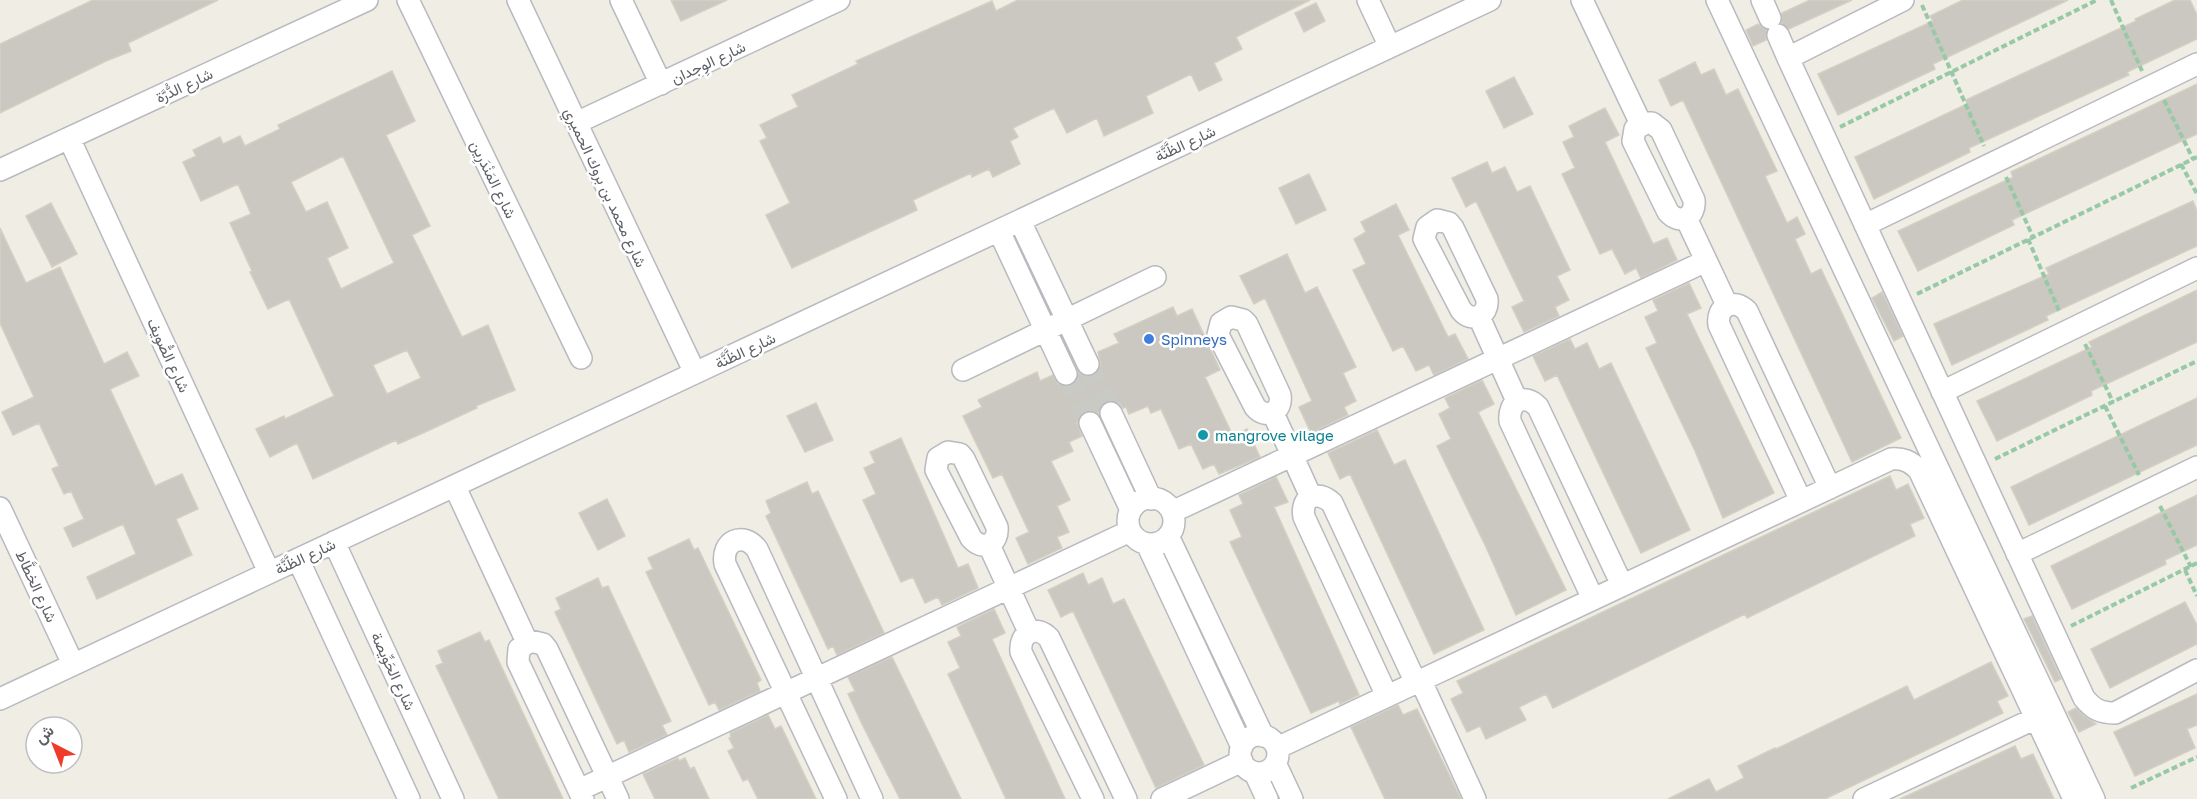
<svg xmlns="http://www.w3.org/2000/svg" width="2197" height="799" viewBox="0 0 2197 799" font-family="'Golos Text',Vazirmatn,sans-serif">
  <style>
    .building { fill: #cac8c1; stroke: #d4cfc2; stroke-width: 1.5; fill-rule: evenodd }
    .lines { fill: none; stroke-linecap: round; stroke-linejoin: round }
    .minor-tunnel { stroke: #cacac4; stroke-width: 21; stroke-dasharray: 21 10; stroke-linecap: butt }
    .minor-casing { stroke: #b7babf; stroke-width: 24 }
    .path { stroke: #98c9a6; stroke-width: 4; stroke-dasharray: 6 3; stroke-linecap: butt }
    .minor { stroke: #fff; stroke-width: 21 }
    .shop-dot { fill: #3f7fe0; stroke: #fff; stroke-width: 2 }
    .culture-dot { fill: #0f9aa8; stroke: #fff; stroke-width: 2 }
    .labels { text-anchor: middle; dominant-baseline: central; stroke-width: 5; stroke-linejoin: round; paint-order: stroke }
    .street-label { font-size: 15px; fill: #5c6066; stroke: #fff }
    .shop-label { font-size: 15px; fill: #366cbe; stroke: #fff; text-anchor: start }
    .culture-label { font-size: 15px; fill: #0d838f; stroke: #fff; text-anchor: start }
  </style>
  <rect width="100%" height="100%" fill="#efede4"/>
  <path class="building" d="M 93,0 L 218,0 L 128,43 L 131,51 L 106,61 L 0,113 L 0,44 Z
    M 671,0 L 727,0 L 681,21 Z
    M 1018,0 L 1310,0 L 1236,37 L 1242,49 L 1214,63 L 1222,80 L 1199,91 L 1191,74 L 1146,96 L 1153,113 L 1104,136 L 1097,118 L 1067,133 L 1054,108 L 1013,128 L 1018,137 L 1010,141 L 1020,164 L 993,177 L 989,169 L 972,177 L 971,173 L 913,200 L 917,210 L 792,268 L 766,215 L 790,203 L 760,141 L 767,138 L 760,125 L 798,107 L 792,95 L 858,64 L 856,61 L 992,1 L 996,11 Z
    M 1810,0 L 1852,0 L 1789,29 L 1781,23 L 1782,13 Z
    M 1963,0 L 2068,0 L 1933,64 L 1935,69 L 1838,115 L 1818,74 L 1933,21 L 1930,16 Z
    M 2175,0 L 2190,0 L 2197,15 L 2197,39 L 2127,72 L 2129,75 L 1969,148 L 1970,152 L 1874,199 L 1855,157 L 1967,104 L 1966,100 L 2136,21 L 2135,19 Z
    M 1316,3 L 1325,21 L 1304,32 L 1295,13 Z
    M 1758,24 L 1767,30 L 1766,40 L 1753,46 L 1746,30 Z
    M 1695,62 L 1701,75 L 1714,69 L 1726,95 L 1738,89 L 1777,171 L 1765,176 L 1787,223 L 1797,217 L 1805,234 L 1795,239 L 1811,274 L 1821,269 L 1901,438 L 1852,462 L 1683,100 L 1671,106 L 1659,80 Z
    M 392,71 L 415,121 L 386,135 L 430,226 L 412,235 L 462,337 L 488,325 L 515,390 L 476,406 L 477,408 L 423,433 L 398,444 L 396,440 L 313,479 L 297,443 L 270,457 L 256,429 L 284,416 L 285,419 L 334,396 L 289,299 L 268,309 L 250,272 L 252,271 L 230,223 L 251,214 L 238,184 L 201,201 L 183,162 L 196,156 L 193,150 L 220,137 L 223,144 L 240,136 L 245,146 L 280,129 L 278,125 ZM 343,156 L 394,263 L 341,289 L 327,258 L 348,248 L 327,202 L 306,212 L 291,182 ZM 407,350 L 421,378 L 387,394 L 373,365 Z
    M 1514,77 L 1533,114 L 1504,128 L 1486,91 Z
    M 2197,84 L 2197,134 L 2012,220 L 2014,225 L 1918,271 L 1898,231 L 2013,177 L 2011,172 Z
    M 1605,108 L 1619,135 L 1605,142 L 1653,244 L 1667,238 L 1677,260 L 1641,278 L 1636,268 L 1625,274 L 1612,249 L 1600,254 L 1562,174 L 1575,168 L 1563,142 L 1574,137 L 1569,126 Z
    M 1487,162 L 1492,173 L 1505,167 L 1517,192 L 1530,186 L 1570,270 L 1557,276 L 1569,300 L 1555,307 L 1559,316 L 1524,332 L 1512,307 L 1524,301 L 1476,201 L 1466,207 L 1452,178 Z
    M 1309,174 L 1326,210 L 1296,224 L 1279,188 Z
    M 2193,201 L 2197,211 L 2197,246 L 2046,316 L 2048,320 L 1952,365 L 1934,324 L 2049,274 L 2046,268 Z
    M 51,203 L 77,254 L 52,267 L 26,216 Z
    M 1396,204 L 1409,230 L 1398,235 L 1448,337 L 1455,334 L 1468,359 L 1434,375 L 1429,365 L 1416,371 L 1403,346 L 1393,351 L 1353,270 L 1366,264 L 1354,239 L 1366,232 L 1361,222 Z
    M 0,228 L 26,283 L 60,267 L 104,364 L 127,352 L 139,376 L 110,389 L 155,486 L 182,474 L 198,509 L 176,519 L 192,555 L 97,599 L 87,577 L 136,554 L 123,524 L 73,547 L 64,528 L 84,519 L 71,491 L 64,494 L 52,469 L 59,466 L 39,423 L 13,435 L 2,412 L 34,397 L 0,323 Z
    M 1287,254 L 1305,293 L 1317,287 L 1356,367 L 1343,373 L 1356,401 L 1344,407 L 1348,415 L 1311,433 L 1299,407 L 1312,401 L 1265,298 L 1254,304 L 1240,276 Z
    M 1689,283 L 1701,308 L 1687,314 L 1774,493 L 1723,518 L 1695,451 L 1646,348 L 1657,343 L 1645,317 L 1658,311 L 1653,300 Z
    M 2197,290 L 2197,342 L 2091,391 L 2092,395 L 1997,441 L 1977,401 L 2092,347 L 2089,342 Z
    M 1882,292 L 1903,336 L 1894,341 L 1872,298 Z
    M 1173,307 L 1177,316 L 1192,309 L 1220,370 L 1205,377 L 1233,436 L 1247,429 L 1260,457 L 1219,474 L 1214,464 L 1203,469 L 1191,444 L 1179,449 L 1161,409 L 1151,413 L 1148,406 L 1129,414 L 1126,407 L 1123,408 L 1119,403 L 1113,400 L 1106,401 L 1100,406 L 1099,414 L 1090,410 L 1080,415 L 1077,423 L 1082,436 L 1069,442 L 1073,451 L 1051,461 L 1070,500 L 1057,506 L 1069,532 L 1057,537 L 1062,548 L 1028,564 L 1016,538 L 1029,532 L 1002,474 L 993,478 L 963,416 L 982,407 L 978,400 L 1037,372 L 1040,381 L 1053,375 L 1058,384 L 1065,387 L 1076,382 L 1078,372 L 1086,377 L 1094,375 L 1101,366 L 1098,352 L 1119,343 L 1114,334 Z
    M 1570,339 L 1575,349 L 1587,343 L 1599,369 L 1611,363 L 1690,530 L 1641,553 L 1557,375 L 1545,381 L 1533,356 Z
    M 1482,380 L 1494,404 L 1478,412 L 1566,590 L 1516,615 L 1486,547 L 1437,446 L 1451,439 L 1439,414 L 1450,408 L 1445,398 Z
    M 2197,398 L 2197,445 L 2029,525 L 2011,487 Z
    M 816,403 L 833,440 L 805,452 L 787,416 Z
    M 1377,430 L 1394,465 L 1405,460 L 1484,630 L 1434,654 L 1350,474 L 1340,479 L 1328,453 Z
    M 901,438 L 958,568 L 968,564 L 978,588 L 942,605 L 938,597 L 925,603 L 913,577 L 901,582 L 863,500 L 876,494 L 864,468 L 875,463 L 870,452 Z
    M 1890,476 L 1896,490 L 1908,484 L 1924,518 L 1910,524 L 1915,536 L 1747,618 L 1745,614 L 1553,708 L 1546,694 L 1519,707 L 1526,720 L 1486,739 L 1480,726 L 1467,732 L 1451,699 L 1463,693 L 1457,681 Z
    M 1276,477 L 1288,502 L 1274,507 L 1359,695 L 1340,704 L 1339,701 L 1311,713 L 1230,542 L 1242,537 L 1230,510 L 1243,504 L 1239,495 Z
    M 807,482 L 812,494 L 818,491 L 884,633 L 837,655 L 833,646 L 828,649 L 766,516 L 771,513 L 766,501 Z
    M 2197,495 L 2197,545 L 2165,560 L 2166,564 L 2072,609 L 2051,566 Z
    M 607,499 L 625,536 L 598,550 L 579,513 Z
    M 689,539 L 694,550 L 698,548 L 761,680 L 757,683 L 760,691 L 719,710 L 715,702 L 709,705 L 646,572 L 653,569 L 648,558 Z
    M 1083,573 L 1088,585 L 1102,578 L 1113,604 L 1124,599 L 1204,765 L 1156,788 L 1073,611 L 1061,617 L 1048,590 Z
    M 598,578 L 602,588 L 608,586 L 671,721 L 662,725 L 667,735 L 629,752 L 624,740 L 617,744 L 555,612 L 561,609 L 556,598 Z
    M 2185,602 L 2197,625 L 2197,644 L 2110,688 L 2091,649 Z
    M 994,609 L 1005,633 L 992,639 L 1065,799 L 1006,799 L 948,674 L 960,668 L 948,642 L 961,636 L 957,627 Z
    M 2032,616 L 2061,679 L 2055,682 L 2024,619 Z
    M 480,632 L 485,642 L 489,640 L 563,799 L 499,799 L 436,666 L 443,663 L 438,651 Z
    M 892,657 L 961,799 L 900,799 L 863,726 L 848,694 L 855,691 L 848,677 Z
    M 1991,662 L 2008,696 L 1997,701 L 2003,713 L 1825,799 L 1668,799 L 1709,779 L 1716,792 L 1744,778 L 1738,766 L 1775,748 L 1776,749 L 1907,686 L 1914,700 Z
    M 2197,694 L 2197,725 L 2187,729 L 2195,748 L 2135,776 L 2114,732 Z
    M 1398,705 L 1403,715 L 1417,709 L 1461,799 L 1385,799 L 1351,727 Z
    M 2076,708 L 2083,715 L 2096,724 L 2079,732 L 2068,712 Z
    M 768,715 L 775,729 L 781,726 L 816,799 L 758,799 L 748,779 L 743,781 L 728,751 L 734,748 L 729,738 L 731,737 L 730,733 Z
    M 2015,746 L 2021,759 L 2033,754 L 2054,799 L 1900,799 Z
    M 678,758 L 679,761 L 685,758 L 690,769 L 694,767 L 709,799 L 655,799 L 643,774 Z"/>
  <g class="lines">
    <path class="minor-tunnel" d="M 1088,364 L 1111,413
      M 1066,374 L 1090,423"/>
    <defs>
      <path id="minor" d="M 408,0 L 581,358
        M 518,0 L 695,373
        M 621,0 L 661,84
        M 1368,0 L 1390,47
        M 1582,0 L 1641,124
        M 1717,0 L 2094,799
        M 1762,0 L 1770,18
        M 1903,0 L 1788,58 L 2084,698 C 2093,709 2100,713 2115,713 L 2197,670
        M 1778,35 L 1788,58
        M 576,123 L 839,0
        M 1646,123 L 1652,123 L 1661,130 L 1694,200 C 1696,217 1680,226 1668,212 L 1633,141 L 1635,129 Z
        M 69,138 L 269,572
        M 0,170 L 367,0
        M 1686,218 L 1727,305
        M 1437,220 L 1449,223 L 1453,228 L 1487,299 C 1489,316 1472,324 1461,310 L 1424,239 L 1427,227 Z
        M 1020,221 L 1088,364
        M 1865,225 L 2197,64
        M 999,231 L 1066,374
        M 1231,317 L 1243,320 L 1247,324 L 1280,395 C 1283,412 1266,420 1255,407 L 1218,335 L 1221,323 Z
        M 1479,317 L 1517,401
        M 963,370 L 1155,277
        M 1942,392 L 2197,268
        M 1111,413 L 1151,499
        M 1273,413 L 1311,497
        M 1090,423 L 1131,510
        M 948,452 L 960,454 L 964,459 L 997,527 C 999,544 983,552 971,538 L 936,470 L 938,458 Z
        M 455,487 L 527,642
        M1128 521a23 23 0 1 1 46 0a23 23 0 1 1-46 0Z
        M 1801,501 L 1719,325 C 1716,307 1733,297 1747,311 L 1830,488
        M 0,508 L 73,664
        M 1172,512 L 1706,261
        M 1168,536 L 1263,736
        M 334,542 L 453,799
        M 1147,544 L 1242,747
        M 989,545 L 1029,632
        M 2017,554 L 2197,467
        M 298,559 L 409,799
        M 1593,599 L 1510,421 C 1508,402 1524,392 1538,407 L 1622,585
        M 1421,681 L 1475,799
        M 1387,696 L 1304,517 C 1300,497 1317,489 1332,503 L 1416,683
        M 0,699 L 1490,0
        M1240 754a19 19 0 1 1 38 0a19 19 0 1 1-38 0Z
        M 1277,748 L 1891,459 C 1903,458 1910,461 1919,470 L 2074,799
        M 1276,765 L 1292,799
        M 1255,773 L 1267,799
        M 579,790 L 1130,531
        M 583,799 L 518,662 L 519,649 L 530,641 L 543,644 L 547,649 L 618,799
        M 836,799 L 725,564 C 721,541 743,531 757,549 L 872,799
        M 1093,799 L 1021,652 C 1019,633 1036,624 1049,638 L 1126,799
        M 1162,799 L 1242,761
        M 1864,799 L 2036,718"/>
    </defs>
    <use href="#minor" class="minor-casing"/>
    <path class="path" d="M 2111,0 L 2142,71
      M 1922,5 L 1984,146
      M 2164,100 L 2193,159
      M 1840,127 L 2097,0
      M 2181,164 L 2197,194
      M 2006,177 L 2033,237
      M 2028,239 L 2060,313
      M 1917,294 L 2197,157
      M 2085,344 L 2113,402
      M 2105,406 L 2139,475
      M 1995,459 L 2197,361
      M 2160,506 L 2191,567
      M 2185,570 L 2197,596
      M 2071,626 L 2197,563
      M 2131,788 L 2197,757"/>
    <use href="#minor" class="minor"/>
  </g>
  <circle class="shop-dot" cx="1149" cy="339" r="6"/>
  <circle class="culture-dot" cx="1203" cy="435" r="6"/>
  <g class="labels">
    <g class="street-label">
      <text transform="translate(708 62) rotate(-25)">شارع الوِجدان</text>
      <text transform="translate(184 85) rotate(-25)">شارع الدُّرَّة</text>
      <text transform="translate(1185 143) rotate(-25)">شارع الظَّنَّة</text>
      <text transform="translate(494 179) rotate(64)">شارع المَنْدَرِين</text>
      <text transform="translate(606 187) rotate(65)">شارع محمد بن بروك الحميري</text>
      <text transform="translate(745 350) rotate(-25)">شارع الظَّنَّة</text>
      <text transform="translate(169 355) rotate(65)">شارع الصُّويف</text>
      <text transform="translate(305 556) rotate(-25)">شارع الظَّنَّة</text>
      <text transform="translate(37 586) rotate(65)">شارع الخطَّاط</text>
      <text transform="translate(394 671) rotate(65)">شارع الحَوِّيصة</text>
    </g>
    <g class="shop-label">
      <text x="1161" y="339">Spinneys</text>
    </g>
    <g class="culture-label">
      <text x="1215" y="435">mangrove vilage</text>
    </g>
  </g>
  <g transform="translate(54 745) rotate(318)"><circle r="28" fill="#ffffff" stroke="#bebfc2" stroke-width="1.5"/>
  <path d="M0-4.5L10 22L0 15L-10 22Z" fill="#f03b2a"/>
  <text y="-9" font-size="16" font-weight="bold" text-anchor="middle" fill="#5c6066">ش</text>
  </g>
</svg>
